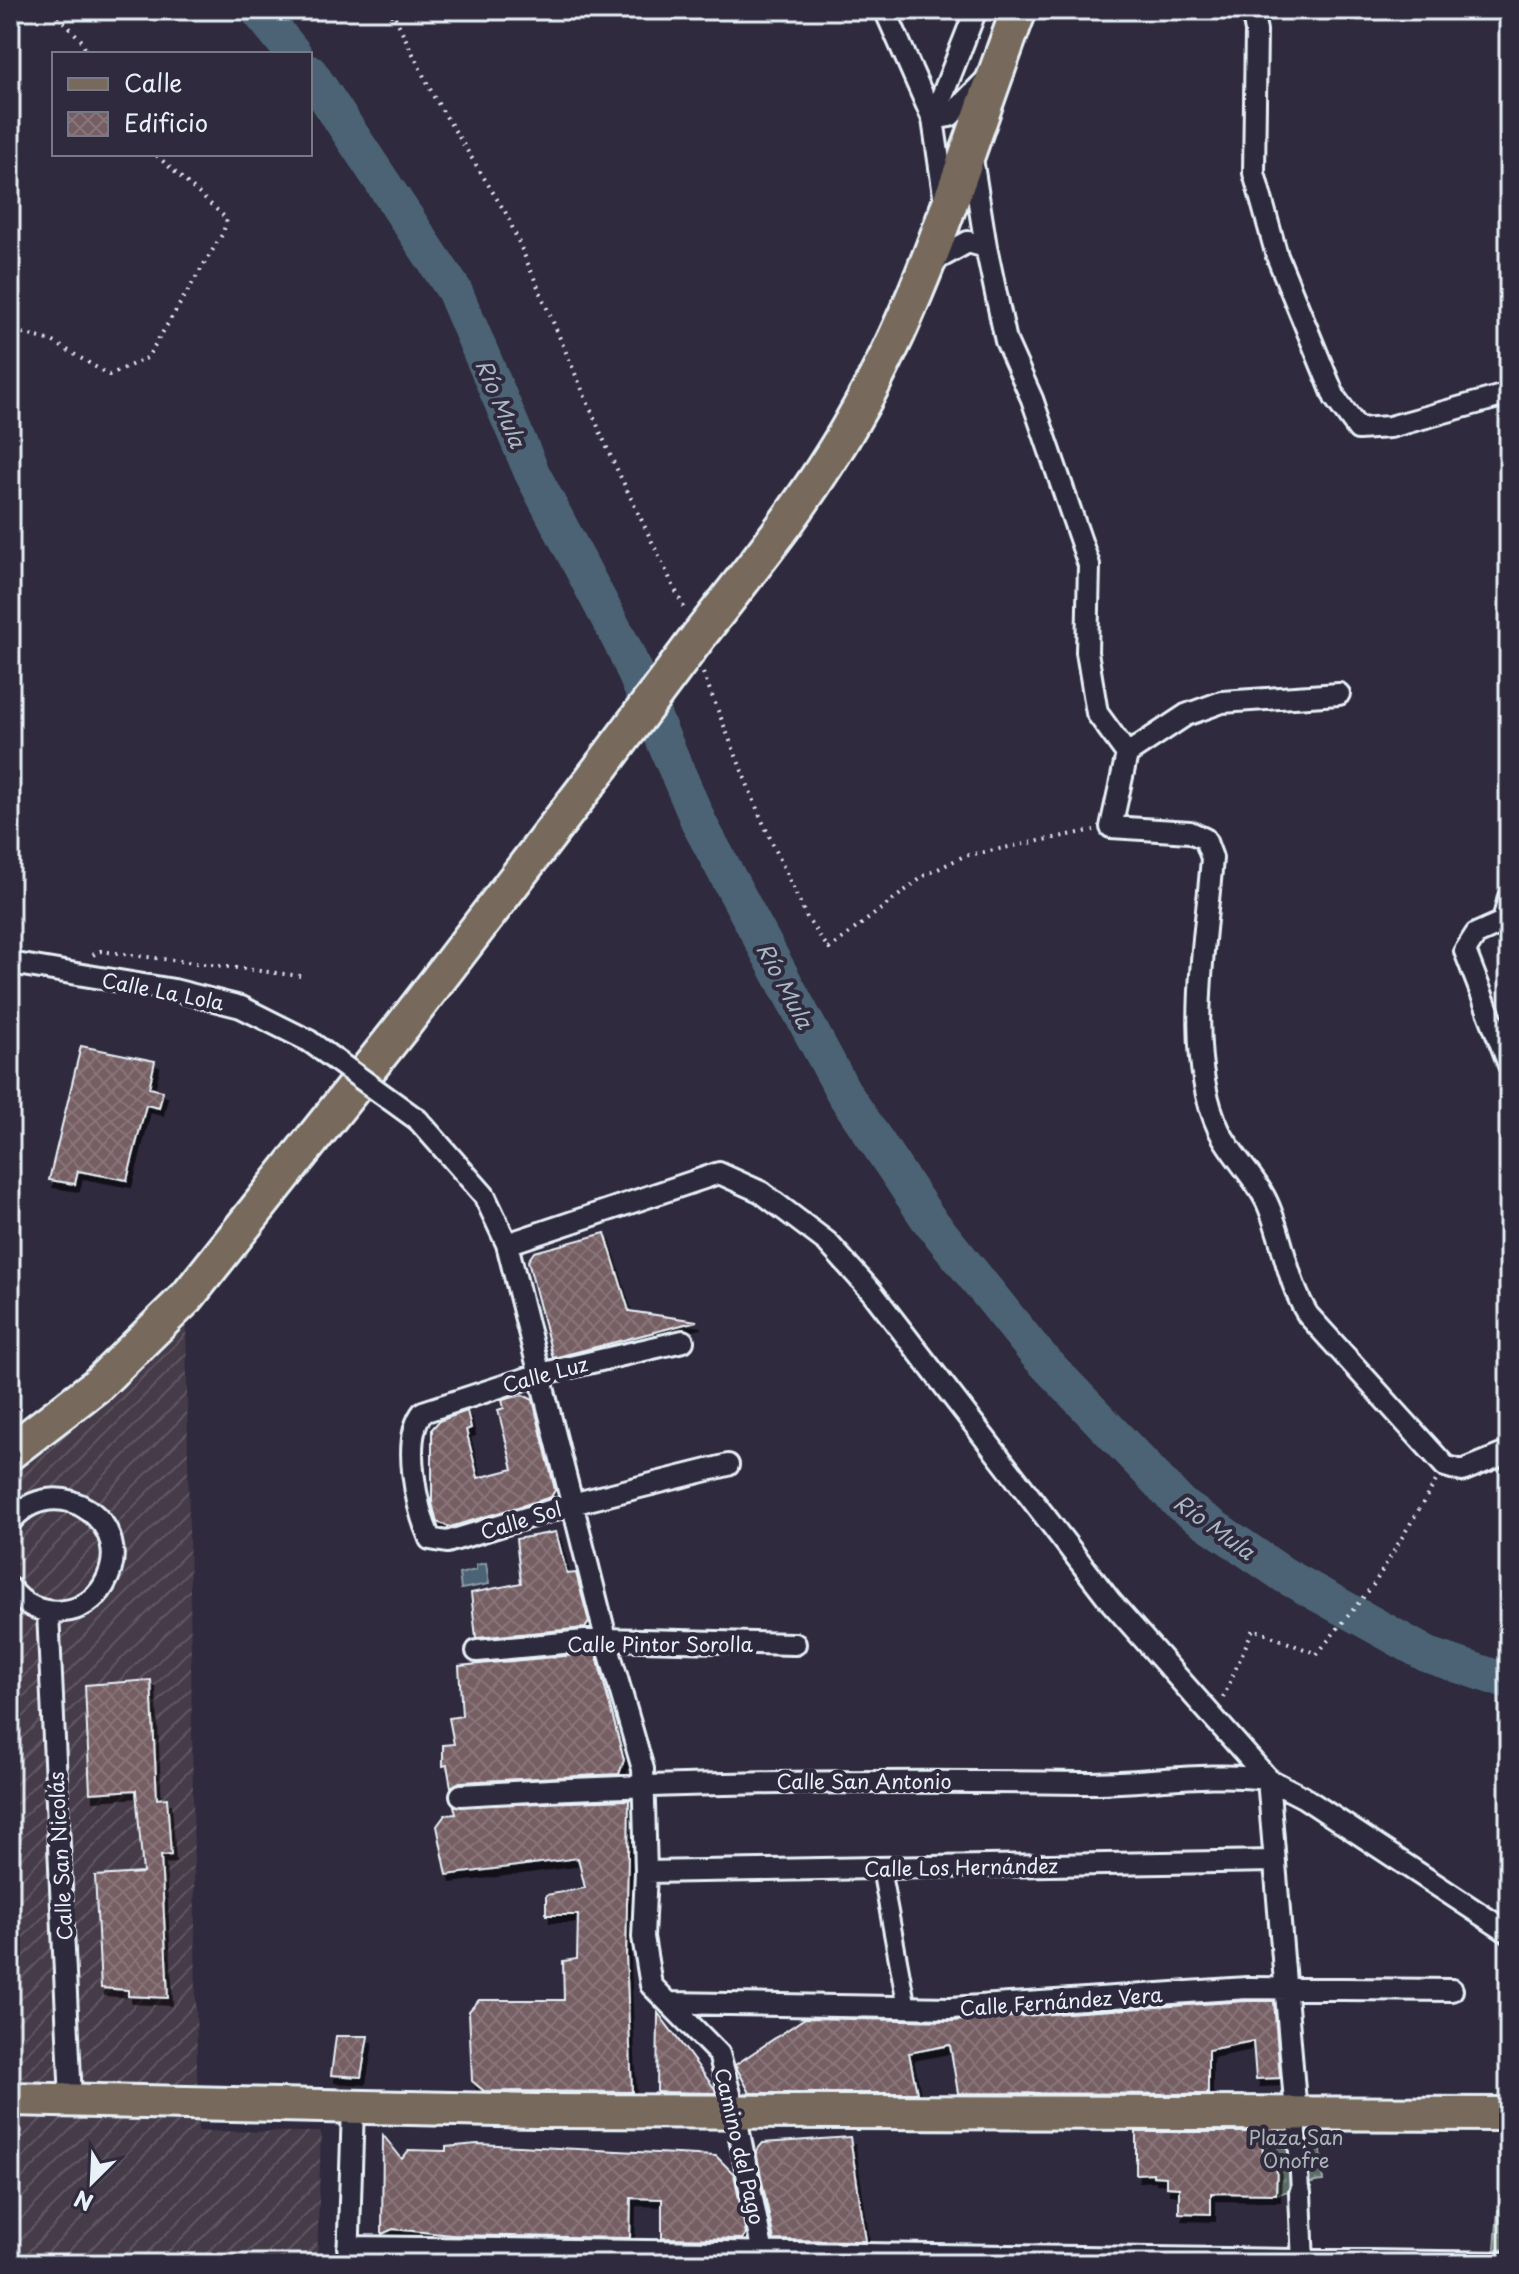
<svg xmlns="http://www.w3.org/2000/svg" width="1519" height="2274" viewBox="0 0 1519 2274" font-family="'Playpen Sans',sans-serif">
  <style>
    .industrial { fill: url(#industrial-furrows) }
    .grass { fill: url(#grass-dots); stroke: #a2aeae; stroke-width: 2 }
    .water { fill: #4b6475; stroke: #8a9ca9; stroke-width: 2 }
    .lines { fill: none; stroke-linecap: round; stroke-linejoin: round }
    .river { stroke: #4b6475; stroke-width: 36 }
    .building { fill: url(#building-cross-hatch); stroke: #e8f1f8; stroke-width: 2; filter: url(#shadow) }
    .pedestrian-casing { stroke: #e8f1f8; stroke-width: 22 }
    .minor-casing { stroke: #e8f1f8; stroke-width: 26 }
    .primary-casing { stroke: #e8f1f8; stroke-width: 38 }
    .trunk-casing { stroke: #e8f1f8; stroke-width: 40 }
    .path { stroke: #e8f1f8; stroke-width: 4; stroke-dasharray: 2 6; stroke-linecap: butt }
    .pedestrian { stroke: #2f2a3d; stroke-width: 16 }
    .minor { stroke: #2f2a3d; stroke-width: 20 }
    .primary { stroke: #77695c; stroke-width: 32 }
    .trunk { stroke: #77695c; stroke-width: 34 }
    .minor-bridge-casing { stroke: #e8f1f8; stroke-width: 26; stroke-linecap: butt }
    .trunk-bridge-casing { stroke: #e8f1f8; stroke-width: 40; stroke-linecap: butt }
    .minor-bridge { stroke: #2f2a3d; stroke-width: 20 }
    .trunk-bridge { stroke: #77695c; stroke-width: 34 }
    .labels { text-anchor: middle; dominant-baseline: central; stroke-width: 8; stroke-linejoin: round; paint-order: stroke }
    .street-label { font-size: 20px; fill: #e8f1f8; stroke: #2f2a3d }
    .park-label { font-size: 20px; fill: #a9b5b6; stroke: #2f2a3d }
    .water-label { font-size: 22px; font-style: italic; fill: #a9b9c4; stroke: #2f2a3d }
  </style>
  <defs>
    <pattern id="industrial-furrows" width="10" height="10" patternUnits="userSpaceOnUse" patternTransform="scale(2)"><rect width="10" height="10" fill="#443a48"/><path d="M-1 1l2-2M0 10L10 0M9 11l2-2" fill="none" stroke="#5f5763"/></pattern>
    <pattern id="grass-dots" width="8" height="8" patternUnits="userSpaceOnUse" patternTransform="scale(2)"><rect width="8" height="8" fill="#5b6c65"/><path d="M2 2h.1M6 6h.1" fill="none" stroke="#73817c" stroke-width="1.8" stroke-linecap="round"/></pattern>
    <pattern id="building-cross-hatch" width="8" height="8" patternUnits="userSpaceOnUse" patternTransform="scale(2)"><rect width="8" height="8" fill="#755e63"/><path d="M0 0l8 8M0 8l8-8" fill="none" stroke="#89767a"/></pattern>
    <filter id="shadow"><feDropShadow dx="4" dy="7" stdDeviation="0" flood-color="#0009"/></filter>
  </defs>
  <rect width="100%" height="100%" fill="#2f2a3d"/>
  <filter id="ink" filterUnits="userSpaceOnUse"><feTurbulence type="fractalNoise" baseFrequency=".0125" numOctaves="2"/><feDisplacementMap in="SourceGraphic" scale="16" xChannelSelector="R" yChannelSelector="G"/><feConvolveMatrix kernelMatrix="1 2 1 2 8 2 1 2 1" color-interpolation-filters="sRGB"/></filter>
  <g filter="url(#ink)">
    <path class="industrial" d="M 186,1320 L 198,2131 L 321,2132 L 317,2264 L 10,2264 L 10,1469 Z"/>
    <path class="grass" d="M 1319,2123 L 1323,2181 C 1304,2182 1294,2192 1276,2194 L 1277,2163 L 1263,2162 L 1262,2129 Z
      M 1498,2210 L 1509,2211 L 1509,2250 L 1495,2249 Z"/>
    <path class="water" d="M 486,1563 L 489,1584 L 461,1589 L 459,1574 L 476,1570 L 476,1565 Z"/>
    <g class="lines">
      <path class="river" d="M 258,10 L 294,54
        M 310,73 L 454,290 L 532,473 L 625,650 L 700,825 L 844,1093 L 927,1217 L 1037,1354 L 1180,1504 L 1284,1575 L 1428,1655 L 1509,1682"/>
    </g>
    <path class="building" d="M 81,1046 L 155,1061 L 149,1088 L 163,1091 L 159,1108 L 146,1105 L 127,1180 L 78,1171 L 75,1184 L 49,1180 Z
      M 605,1233 L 629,1311 L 697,1321 L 553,1358 L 528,1261 L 534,1252 Z
      M 523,1395 L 533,1400 L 555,1490 L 551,1497 L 450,1527 L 437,1522 L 432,1503 L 432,1429 L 439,1421 L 467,1411 L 471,1428 L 466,1430 L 478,1478 L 513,1469 L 498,1410 L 504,1408 L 502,1400 Z
      M 556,1532 L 567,1574 L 576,1573 L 589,1622 L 585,1628 L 476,1638 L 471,1593 L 521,1583 L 516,1539 Z
      M 596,1653 L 624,1760 L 619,1774 L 460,1782 L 451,1787 L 447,1765 L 443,1766 L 443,1745 L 454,1744 L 449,1718 L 462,1716 L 459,1666 Z
      M 151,1680 L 157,1799 L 167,1798 L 171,1855 L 161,1856 L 168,1998 L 128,1996 L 128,1990 L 101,1988 L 95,1876 L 143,1873 L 136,1790 L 90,1793 L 85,1685 Z
      M 629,1800 L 626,1956 L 632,2092 L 484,2091 L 472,2081 L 469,2011 L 479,2000 L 564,2000 L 563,1961 L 577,1959 L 578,1915 L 546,1915 L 546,1895 L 585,1888 L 578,1858 L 447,1875 L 437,1826 L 445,1815 L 456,1814 L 454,1806 Z
      M 1247,2001 L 1274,2001 L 1280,2078 L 1256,2079 L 1253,2041 L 1208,2050 L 1208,2094 L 958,2093 L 950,2045 L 909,2053 L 917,2093 L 750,2093 L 735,2065 L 805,2018 L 952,2021 Z
      M 658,2013 L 715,2089 L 716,2093 L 657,2092 Z
      M 336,2036 L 368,2036 L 361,2077 L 331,2075 Z
      M 1136,2132 L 1262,2132 L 1263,2162 L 1277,2163 L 1276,2194 L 1211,2193 L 1211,2214 L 1179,2213 L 1179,2188 L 1166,2187 L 1166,2177 L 1153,2176 L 1153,2173 L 1136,2174 Z
      M 383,2135 L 402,2159 L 409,2150 L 446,2151 L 446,2147 L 477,2144 L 716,2156 L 734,2174 L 746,2234 L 742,2239 L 662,2238 L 662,2199 L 631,2198 L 630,2238 L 452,2235 L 393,2229 L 382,2234 Z
      M 850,2137 L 866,2241 L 774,2240 L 756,2151 L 763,2143 Z"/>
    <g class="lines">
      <defs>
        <path id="pedestrian" d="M 881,1869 L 907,2008
          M 1296,2114 L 1300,2193"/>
        <path id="minor" d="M 885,10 L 933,119
          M 1252,10 L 1256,31 L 1254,173 L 1277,256 L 1335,398 L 1358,429 L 1390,427 L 1509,394
          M 933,119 L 950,116 L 989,77
          M 971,152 L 986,247 L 1006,341 L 1032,399 L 1089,565 L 1087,652 L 1097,713 L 1127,754 L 1111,827 L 1190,832 L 1205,839 L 1212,858 C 1206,939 1183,1054 1219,1130 C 1232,1157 1258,1179 1269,1207 C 1284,1243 1287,1281 1308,1315 L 1445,1466 L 1462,1471 L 1509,1452
          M 945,202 L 933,119 L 976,10
          M 930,270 L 939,258 L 968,242 L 986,247
          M 1127,754 L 1186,715 L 1222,702 L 1339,694
          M 1509,897 L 1503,922 L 1476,934 L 1465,951 L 1509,1065
          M 10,963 L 174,990 L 241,1007 L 309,1041
          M 418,1120 L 484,1195 L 507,1244 L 610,1654 L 643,1769 L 646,1872 L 643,1937 L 651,1985 L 719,2054 L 735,2112 L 765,2264
          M 507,1244 L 719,1173 L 761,1192 L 827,1242 L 872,1292 L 1111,1602 L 1268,1779 L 1303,1797 L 1509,1933
          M 683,1341 L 540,1374 L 423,1412 C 401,1439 417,1509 430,1539 L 447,1542 L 572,1504 L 728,1465
          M 10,1522 C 56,1466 140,1524 104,1585 C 96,1599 80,1610 64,1611 C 43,1614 23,1606 10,1588
          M 48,1612 L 71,2100
          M 477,1651 L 606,1639 L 795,1644
          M 1268,1779 L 1296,2114
          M 461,1795 C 667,1782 873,1780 1080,1783 C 1143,1784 1205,1771 1268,1779
          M 646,1872 L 1275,1861
          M 669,2003 L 951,2008 L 1247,1988 L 1452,1990
          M 1300,2193 L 1303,2264
          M 348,2247 L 1509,2263
          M 348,2264 L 353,2107"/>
        <path id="primary" d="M 10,2099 L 536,2111 L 1509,2114"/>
        <path id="trunk" d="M 698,637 C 753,567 809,498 853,420 C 927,293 967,147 1019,10
          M 10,1452 L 97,1385 L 187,1297 L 405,1023 L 602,766"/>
      </defs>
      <use href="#pedestrian" class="pedestrian-casing"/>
      <use href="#minor" class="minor-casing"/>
      <use href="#primary" class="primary-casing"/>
      <use href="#trunk" class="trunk-casing"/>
      <path class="path" d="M 53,10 L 82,41 L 87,54
        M 385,10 L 395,17 L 397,10
        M 395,17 L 434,97 L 507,215 L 611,457 L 685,610
        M 10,353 L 22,333 L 52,341 L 109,375 L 147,358 L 223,233 L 227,219 L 155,154
        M 703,673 L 760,816 L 807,918 L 829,949 L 924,876 L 964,856 L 1094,830
        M 93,955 L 100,951 L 300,976
        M 1223,1698 L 1253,1629 L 1317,1654 L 1374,1584 L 1436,1481"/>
      <use href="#pedestrian" class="pedestrian"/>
      <use href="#minor" class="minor"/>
      <use href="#primary" class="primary"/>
      <use href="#trunk" class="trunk"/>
      <defs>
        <path id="minor-bridge" d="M 309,1041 L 418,1120"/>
        <path id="trunk-bridge" d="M 602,766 L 698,637"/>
      </defs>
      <use href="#minor-bridge" class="minor-bridge-casing"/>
      <use href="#trunk-bridge" class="trunk-bridge-casing"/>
      <use href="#minor-bridge" class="minor-bridge"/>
      <use href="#trunk-bridge" class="trunk-bridge"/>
    </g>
  </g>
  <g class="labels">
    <g class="street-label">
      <text transform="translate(163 991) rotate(11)">Calle La Lola</text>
      <text transform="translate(545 1374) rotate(-15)">Calle Luz</text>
      <text transform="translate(521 1520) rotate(-17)">Calle Sol</text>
      <text x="660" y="1644">Calle Pintor Sorolla</text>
      <text x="864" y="1781">Calle San Antonio</text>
      <text transform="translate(60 1856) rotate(-93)">Calle San Nicolás</text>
      <text transform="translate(961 1867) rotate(-1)">Calle Los Hernández</text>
      <text transform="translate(1061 2001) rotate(-4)">Calle Fernández Vera</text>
      <text transform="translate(740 2146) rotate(77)">Camino del Pago</text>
    </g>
    <g class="park-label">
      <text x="1296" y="2137">Plaza San<tspan x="1296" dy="23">Onofre</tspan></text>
    </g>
    <g class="water-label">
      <text transform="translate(502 403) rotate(67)">Río Mula</text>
      <text transform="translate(786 985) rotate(62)">Río Mula</text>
      <text transform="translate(1215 1526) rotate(36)">Río Mula</text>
    </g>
  </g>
  <rect width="1519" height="2274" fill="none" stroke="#2f2a3d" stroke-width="40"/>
  <rect x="20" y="20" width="1479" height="2234" fill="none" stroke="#e8f1f8" stroke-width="3" filter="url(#ink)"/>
  <rect x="52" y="52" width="260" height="104" fill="#2f2a3d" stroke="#797a88" stroke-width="2"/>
  <rect x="68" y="78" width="40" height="12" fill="#77695c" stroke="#797a88" stroke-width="2"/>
  <text x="124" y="92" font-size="24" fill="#e8f1f8">Calle</text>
  <rect x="68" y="112" width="40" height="24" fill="url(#building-cross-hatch)" stroke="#797a88" stroke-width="2"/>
  <text x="124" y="132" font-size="24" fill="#e8f1f8">Edificio</text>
  <g transform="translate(92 2182) rotate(204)" stroke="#2f2a3d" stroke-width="6" paint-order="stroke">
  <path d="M0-6L14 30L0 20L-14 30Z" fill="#e8f1f8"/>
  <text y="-12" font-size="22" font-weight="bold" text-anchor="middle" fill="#e8f1f8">N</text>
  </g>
</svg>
